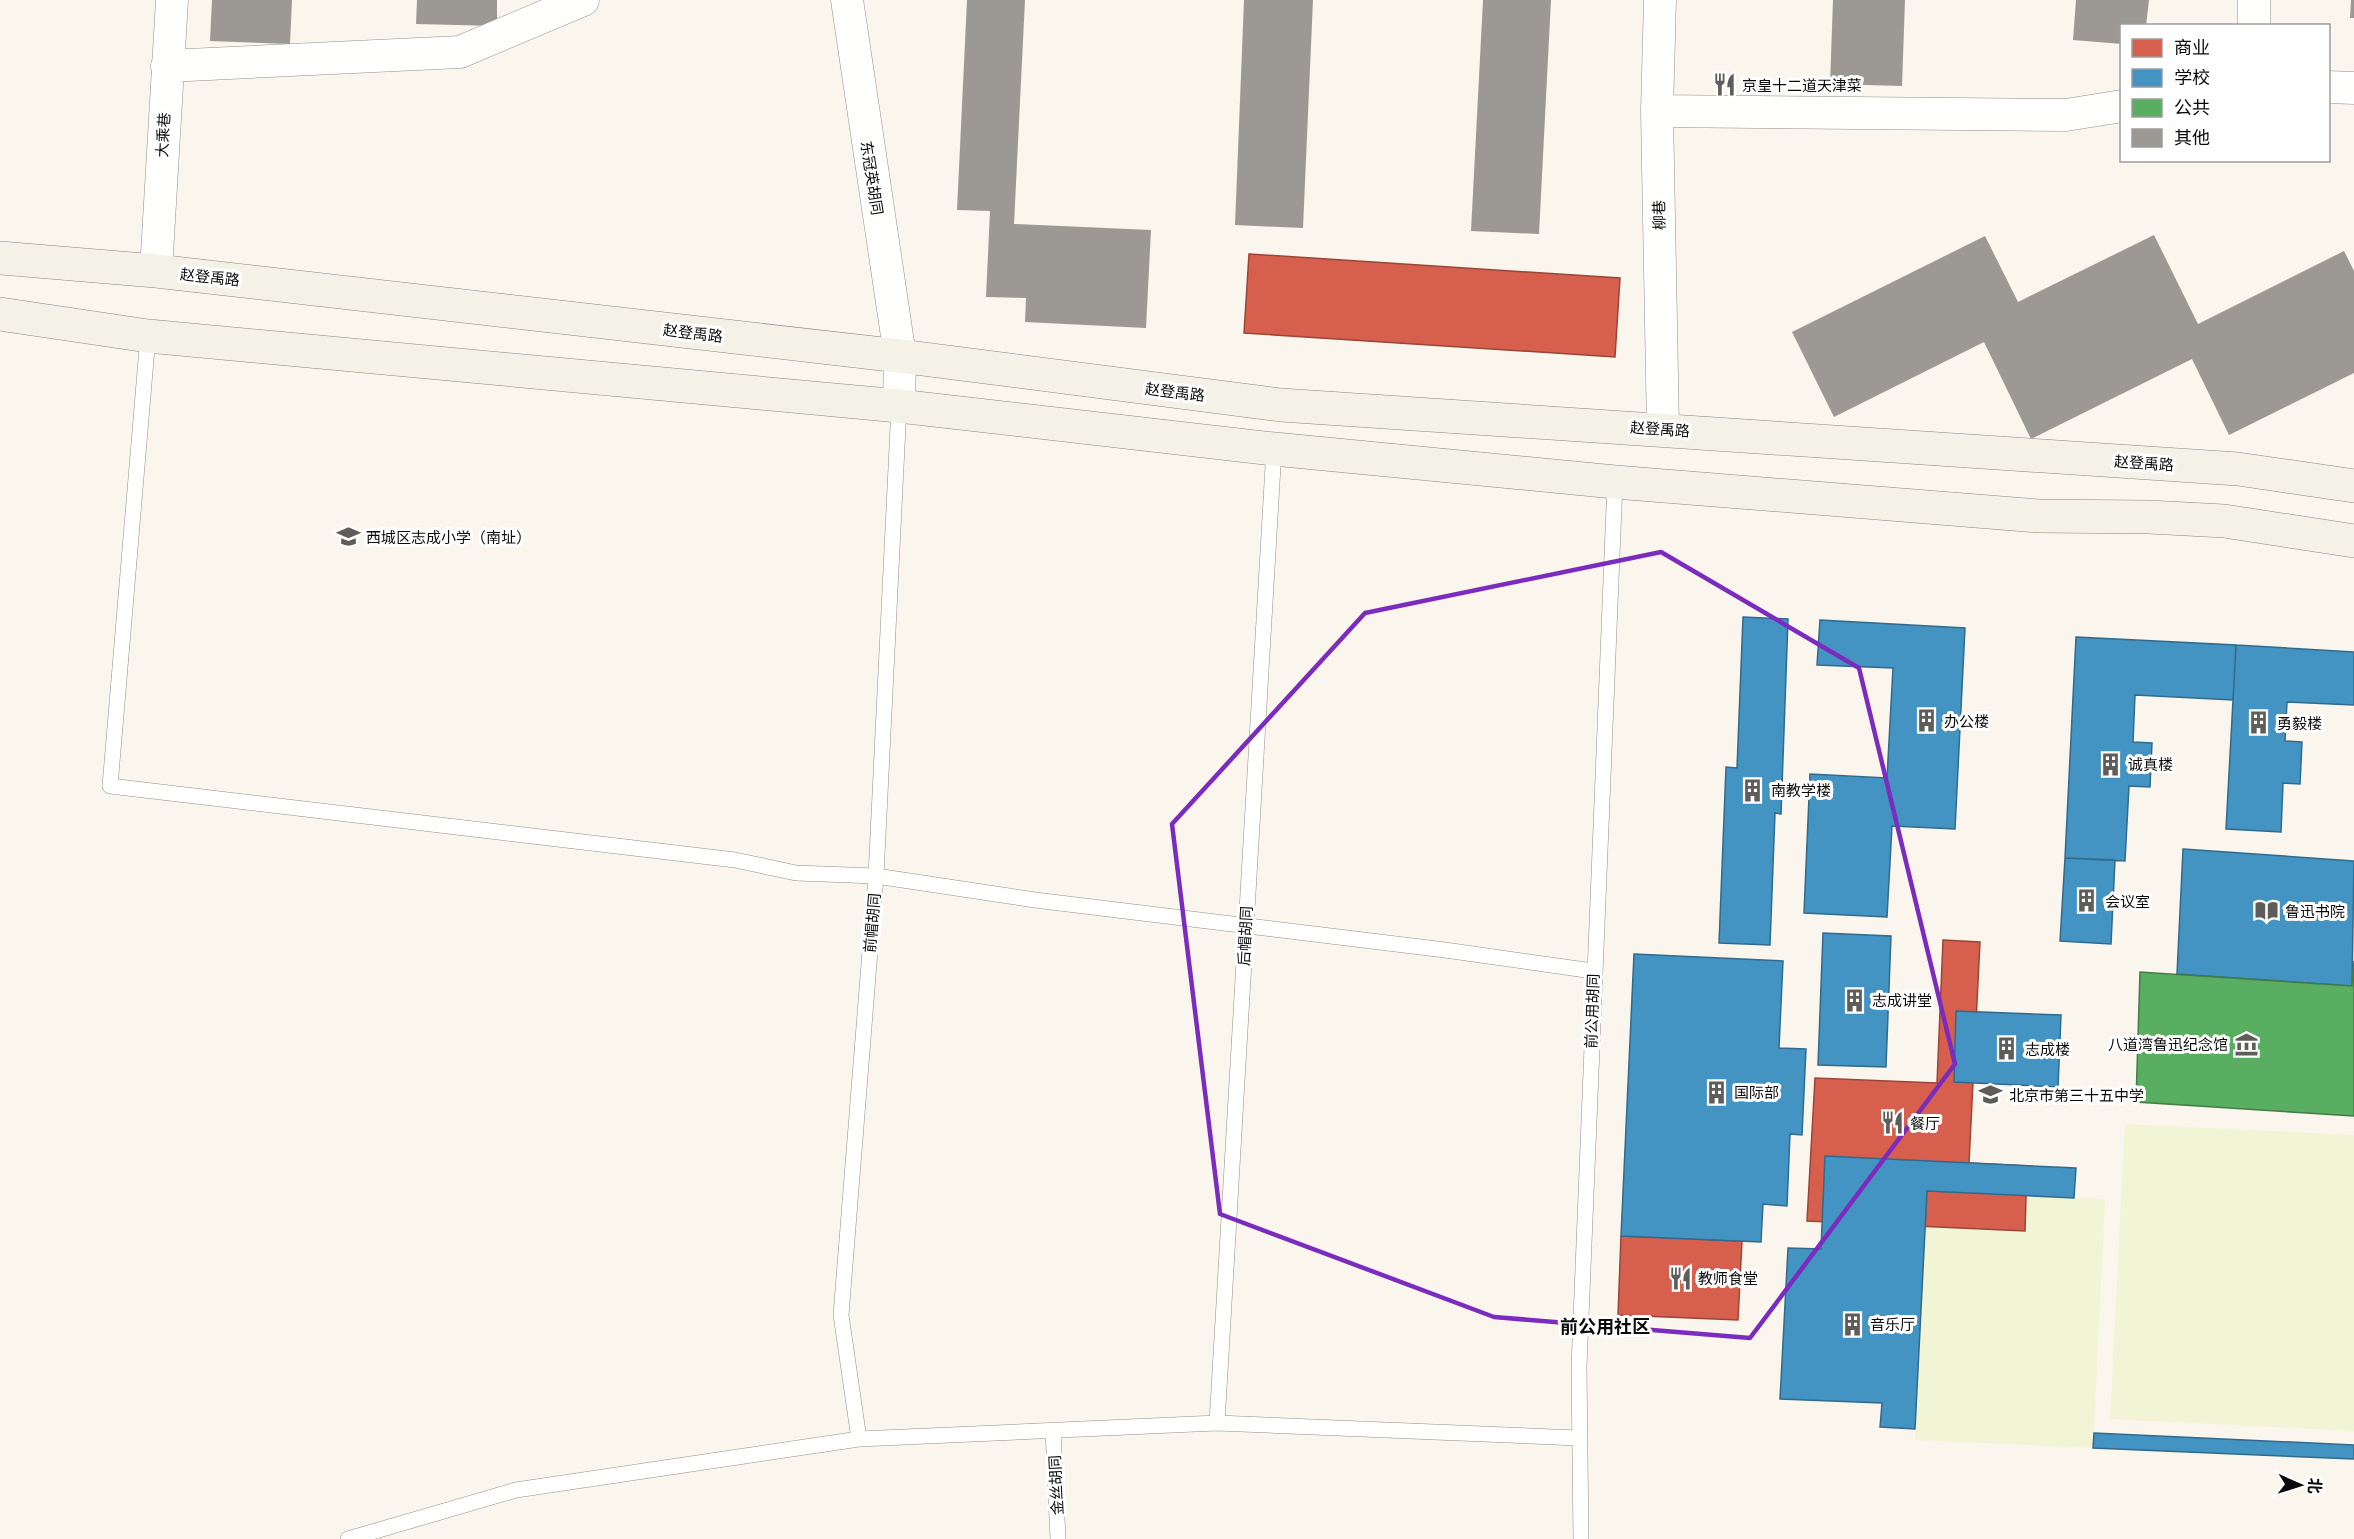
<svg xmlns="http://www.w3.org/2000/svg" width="2354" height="1539" viewBox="0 0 2354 1539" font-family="'Source Serif 4','Noto Sans SC',serif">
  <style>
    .pitch { fill: #f1f4d5 }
    .shops { fill: #d6604d; stroke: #994639; stroke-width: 1.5 }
    .schools { fill: #4393c3; stroke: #326a8c; stroke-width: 1.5 }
    .public { fill: #5aae61; stroke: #427d47; stroke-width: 1.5 }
    .building { fill: #9c9894 }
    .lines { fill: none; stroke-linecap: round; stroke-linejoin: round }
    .service-casing { stroke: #92908c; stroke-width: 16 }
    .minor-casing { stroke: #92908c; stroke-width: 33 }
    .secondary-casing { stroke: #898783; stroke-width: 34 }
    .service { stroke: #fefefc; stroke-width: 15 }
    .minor { stroke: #fefefc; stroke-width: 32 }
    .secondary { stroke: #f4f1e7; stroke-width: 33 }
    .marked { fill: none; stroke: #7b2cbf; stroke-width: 4.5; stroke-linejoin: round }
    .labels { text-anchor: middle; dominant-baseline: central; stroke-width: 6; stroke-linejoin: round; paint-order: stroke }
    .poi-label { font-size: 15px; fill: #0a0a0a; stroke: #fff; text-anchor: start }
    .street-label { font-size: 15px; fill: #0a0a0a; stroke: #fff }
    .quarter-label { font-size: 18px; font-weight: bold; fill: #0a0a0a; stroke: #fff }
  </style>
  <rect width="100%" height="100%" fill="#faf6ed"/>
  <path class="pitch" d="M 2125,1124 L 2354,1135 L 2354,1431 L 2110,1419 Z
    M 1927,1191 L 2105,1199 L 2093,1448 L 1915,1440 Z"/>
  <path class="shops" d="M 1249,254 L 1620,278 L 1615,357 L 1244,333 Z
    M 1943,940 L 1980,942 L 1969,1163 L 2027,1166 L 2025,1231 L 1807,1221 L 1815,1078 L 1937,1083 Z
    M 1621,1236 L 1742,1241 L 1738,1320 L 1618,1315 Z"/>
  <path class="schools" d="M 1743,617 L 1788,619 L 1781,814 L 1775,813 L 1770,945 L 1719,943 L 1726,767 L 1737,768 Z
    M 1820,620 L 1965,628 L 1955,829 L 1892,826 L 1887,917 L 1804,913 L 1810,774 L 1887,778 L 1893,668 L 1817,665 Z
    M 2076,637 L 2236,645 L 2233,700 L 2135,695 L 2133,742 L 2152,743 L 2150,787 L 2129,786 L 2125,861 L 2065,858 Z
    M 2236,645 L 2354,652 L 2354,705 L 2287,702 L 2285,741 L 2302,742 L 2300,784 L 2283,783 L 2281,832 L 2226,829 Z
    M 2183,849 L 2354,861 L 2352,986 L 2177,974 Z
    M 2065,858 L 2115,860 L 2111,944 L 2060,941 Z
    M 1823,933 L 1891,936 L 1886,1067 L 1818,1065 Z
    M 1634,954 L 1783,961 L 1779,1048 L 1806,1049 L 1802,1135 L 1790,1134 L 1787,1206 L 1763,1204 L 1761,1242 L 1621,1236 Z
    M 1956,1011 L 2061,1015 L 2058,1087 L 1954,1082 Z
    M 1825,1156 L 2076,1168 L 2074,1198 L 1927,1191 L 1915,1429 L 1880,1427 L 1882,1403 L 1780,1399 L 1788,1248 L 1821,1249 Z
    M 2094,1433 L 2354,1445 L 2354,1459 L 2093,1448 Z"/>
  <path class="public" d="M 2354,961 L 2354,1116 L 2136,1102 L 2140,972 L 2352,986 Z"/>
  <path class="building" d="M 212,0 L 292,0 L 290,44 L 210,41 Z
    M 417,0 L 497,0 L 497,26 L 416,24 Z
    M 967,0 L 1025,0 L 1014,224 L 1151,230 L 1146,328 L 1025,322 L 1026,298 L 986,297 L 990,211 L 957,210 Z
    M 1244,0 L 1313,0 L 1303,228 L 1235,225 Z
    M 1483,0 L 1551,0 L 1539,234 L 1471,231 Z
    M 1833,0 L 1905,0 L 1902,86 L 1830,84 Z
    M 2076,0 L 2149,0 L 2146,26 L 2122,26 L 2122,44 L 2073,40 Z
    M 2351,0 L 2354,0 L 2354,18 L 2350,18 Z
    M 2154,235 L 2198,324 L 2344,251 L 2354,271 L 2354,373 L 2229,435 L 2192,359 L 2031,439 L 1984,342 L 1834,417 L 1792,332 L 1985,236 L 2018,302 Z"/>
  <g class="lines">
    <defs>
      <path id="service" d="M 148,336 L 110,786 L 735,860 L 796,873 L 876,876 L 1035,900 L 1445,950 L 1593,971
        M 1217,1423 L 1274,449
        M 1053,1430 L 1058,1539
        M 859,1439 L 841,1315 L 876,876 L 899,406
        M 348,1539 L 516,1490 L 859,1439 L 1217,1423 L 1578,1438
        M 1581,1539 L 1579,1367 L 1615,482"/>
      <path id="minor" d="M 847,0 L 900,356 L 899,406
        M 1660,0 L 1657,111 L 1663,429
        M 2254,0 L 2254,26
        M 167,66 L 460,52 L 583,0
        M 2328,87 L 2354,88
        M 1657,111 L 2066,115 L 2122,106
        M 156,271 L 172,0"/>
      <path id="secondary" d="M 0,258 L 156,271 L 900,356 L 1281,405 L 2238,469 L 2354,486
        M 0,314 L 148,336 L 899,406 L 1274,449 L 1615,482 L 2039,516 L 2149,517 L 2224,521 L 2354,541"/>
    </defs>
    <use href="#service" class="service-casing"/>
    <use href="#minor" class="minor-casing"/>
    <use href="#secondary" class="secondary-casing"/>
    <use href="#service" class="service"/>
    <use href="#minor" class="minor"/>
    <use href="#secondary" class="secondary"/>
  </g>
  <path class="marked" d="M 1661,552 L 1859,668 L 1955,1064 L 1750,1338 L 1494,1317 L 1220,1214 L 1172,824 L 1365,613 Z"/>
  <defs>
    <symbol id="restaurant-bare" viewBox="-9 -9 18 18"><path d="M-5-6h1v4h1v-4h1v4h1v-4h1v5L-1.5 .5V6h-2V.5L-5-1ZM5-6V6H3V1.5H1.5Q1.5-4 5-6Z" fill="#5e5d59" stroke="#fff" stroke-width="2.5" paint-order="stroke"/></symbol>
    <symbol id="school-bare" viewBox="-9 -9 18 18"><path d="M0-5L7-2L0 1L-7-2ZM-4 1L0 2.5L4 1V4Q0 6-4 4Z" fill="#5e5d59" stroke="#fff" stroke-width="2.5" paint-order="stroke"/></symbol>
    <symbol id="building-bare" viewBox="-9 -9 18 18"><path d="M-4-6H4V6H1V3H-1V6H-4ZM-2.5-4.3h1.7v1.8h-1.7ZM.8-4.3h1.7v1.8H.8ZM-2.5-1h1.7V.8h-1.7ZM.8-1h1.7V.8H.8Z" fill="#5e5d59" stroke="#fff" stroke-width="2.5" paint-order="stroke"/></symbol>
    <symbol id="library-bare" viewBox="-9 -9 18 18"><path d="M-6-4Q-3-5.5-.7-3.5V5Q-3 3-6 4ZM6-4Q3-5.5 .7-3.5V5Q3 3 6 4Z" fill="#5e5d59" stroke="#fff" stroke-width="2.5" paint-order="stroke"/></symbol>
    <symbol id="museum-bare" viewBox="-9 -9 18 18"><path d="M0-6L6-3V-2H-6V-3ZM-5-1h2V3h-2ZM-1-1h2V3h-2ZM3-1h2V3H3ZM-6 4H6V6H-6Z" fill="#5e5d59" stroke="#fff" stroke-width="2.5" paint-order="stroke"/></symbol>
  </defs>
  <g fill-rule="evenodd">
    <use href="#restaurant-bare" x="1708" y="68" width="33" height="33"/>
    <use href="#school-bare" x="332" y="520" width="33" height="33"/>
    <use href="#building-bare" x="1910" y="704" width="33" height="33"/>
    <use href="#building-bare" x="2242" y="706" width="33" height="33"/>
    <use href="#building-bare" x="2094" y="748" width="33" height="33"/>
    <use href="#building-bare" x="1736" y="774" width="33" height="33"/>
    <use href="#building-bare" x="2070" y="884" width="33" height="33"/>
    <use href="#library-bare" x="2250" y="894" width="33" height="33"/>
    <use href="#building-bare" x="1838" y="984" width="33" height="33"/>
    <use href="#museum-bare" x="2230" y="1028" width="33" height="33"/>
    <use href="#building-bare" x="1990" y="1032" width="33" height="33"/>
    <use href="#building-bare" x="1700" y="1076" width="33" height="33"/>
    <use href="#school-bare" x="1974" y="1078" width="33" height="33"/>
    <use href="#restaurant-bare" x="1876" y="1106" width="33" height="33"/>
    <use href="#restaurant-bare" x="1664" y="1262" width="33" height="33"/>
    <use href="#building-bare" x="1836" y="1308" width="33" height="33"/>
  </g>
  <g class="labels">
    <g class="poi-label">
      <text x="1742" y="85">京皇十二道天津菜</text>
      <text x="366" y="537">西城区志成小学（南址）</text>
      <text x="1944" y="721">办公楼</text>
      <text x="2277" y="723">勇毅楼</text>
      <text x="2128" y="764">诚真楼</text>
      <text x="1771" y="790">南教学楼</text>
      <text x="2105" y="901">会议室</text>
      <text x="2285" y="911">鲁迅书院</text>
      <text x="1872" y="1000">志成讲堂</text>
      <text x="2228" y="1044" text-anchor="end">八道湾鲁迅纪念馆</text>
      <text x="2025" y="1049">志成楼</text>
      <text x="1734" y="1092">国际部</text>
      <text x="2009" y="1095">北京市第三十五中学</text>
      <text x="1910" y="1123">餐厅</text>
      <text x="1698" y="1278">教师食堂</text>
      <text x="1870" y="1324">音乐厅</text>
    </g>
    <g class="street-label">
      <text transform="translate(163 135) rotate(-87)">大乘巷</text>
      <text transform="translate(872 178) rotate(81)">东冠英胡同</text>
      <text transform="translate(1659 215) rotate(-91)">柳巷</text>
      <text transform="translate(210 277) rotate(6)">赵登禹路</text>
      <text transform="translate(693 333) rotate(7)">赵登禹路</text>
      <text transform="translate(1175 392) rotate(7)">赵登禹路</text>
      <text transform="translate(1660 429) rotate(4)">赵登禹路</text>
      <text transform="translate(2144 463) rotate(4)">赵登禹路</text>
      <text transform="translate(872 923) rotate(-85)">前帽胡同</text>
      <text transform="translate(1245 936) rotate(-87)">后帽胡同</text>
      <text transform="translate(1592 1011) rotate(-88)">前公用胡同</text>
      <text transform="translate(1056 1485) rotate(-93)">金丝胡同</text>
    </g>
    <g class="quarter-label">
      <text x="1605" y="1326">前公用社区</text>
    </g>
  </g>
  <rect x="2120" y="24" width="210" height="138" fill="#ffffff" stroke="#9d9d9d" stroke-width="1.5"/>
  <rect x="2132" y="39" width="30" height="18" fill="#d6604d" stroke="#9d9d9d" stroke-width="1.5"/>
  <text x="2174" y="54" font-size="18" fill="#0a0a0a">商业</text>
  <rect x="2132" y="69" width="30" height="18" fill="#4393c3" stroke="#9d9d9d" stroke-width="1.5"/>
  <text x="2174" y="84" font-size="18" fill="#0a0a0a">学校</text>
  <rect x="2132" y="99" width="30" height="18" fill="#5aae61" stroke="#9d9d9d" stroke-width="1.5"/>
  <text x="2174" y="114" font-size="18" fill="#0a0a0a">公共</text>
  <rect x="2132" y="129" width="30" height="18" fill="#9c9894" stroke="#9d9d9d" stroke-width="1.5"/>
  <text x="2174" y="144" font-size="18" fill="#0a0a0a">其他</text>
  <g transform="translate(2300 1485) rotate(93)" stroke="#ffffff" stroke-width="4.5" paint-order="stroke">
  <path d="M0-4.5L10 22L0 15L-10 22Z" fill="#0a0a0a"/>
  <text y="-9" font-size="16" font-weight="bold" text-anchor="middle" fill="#0a0a0a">北</text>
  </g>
</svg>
